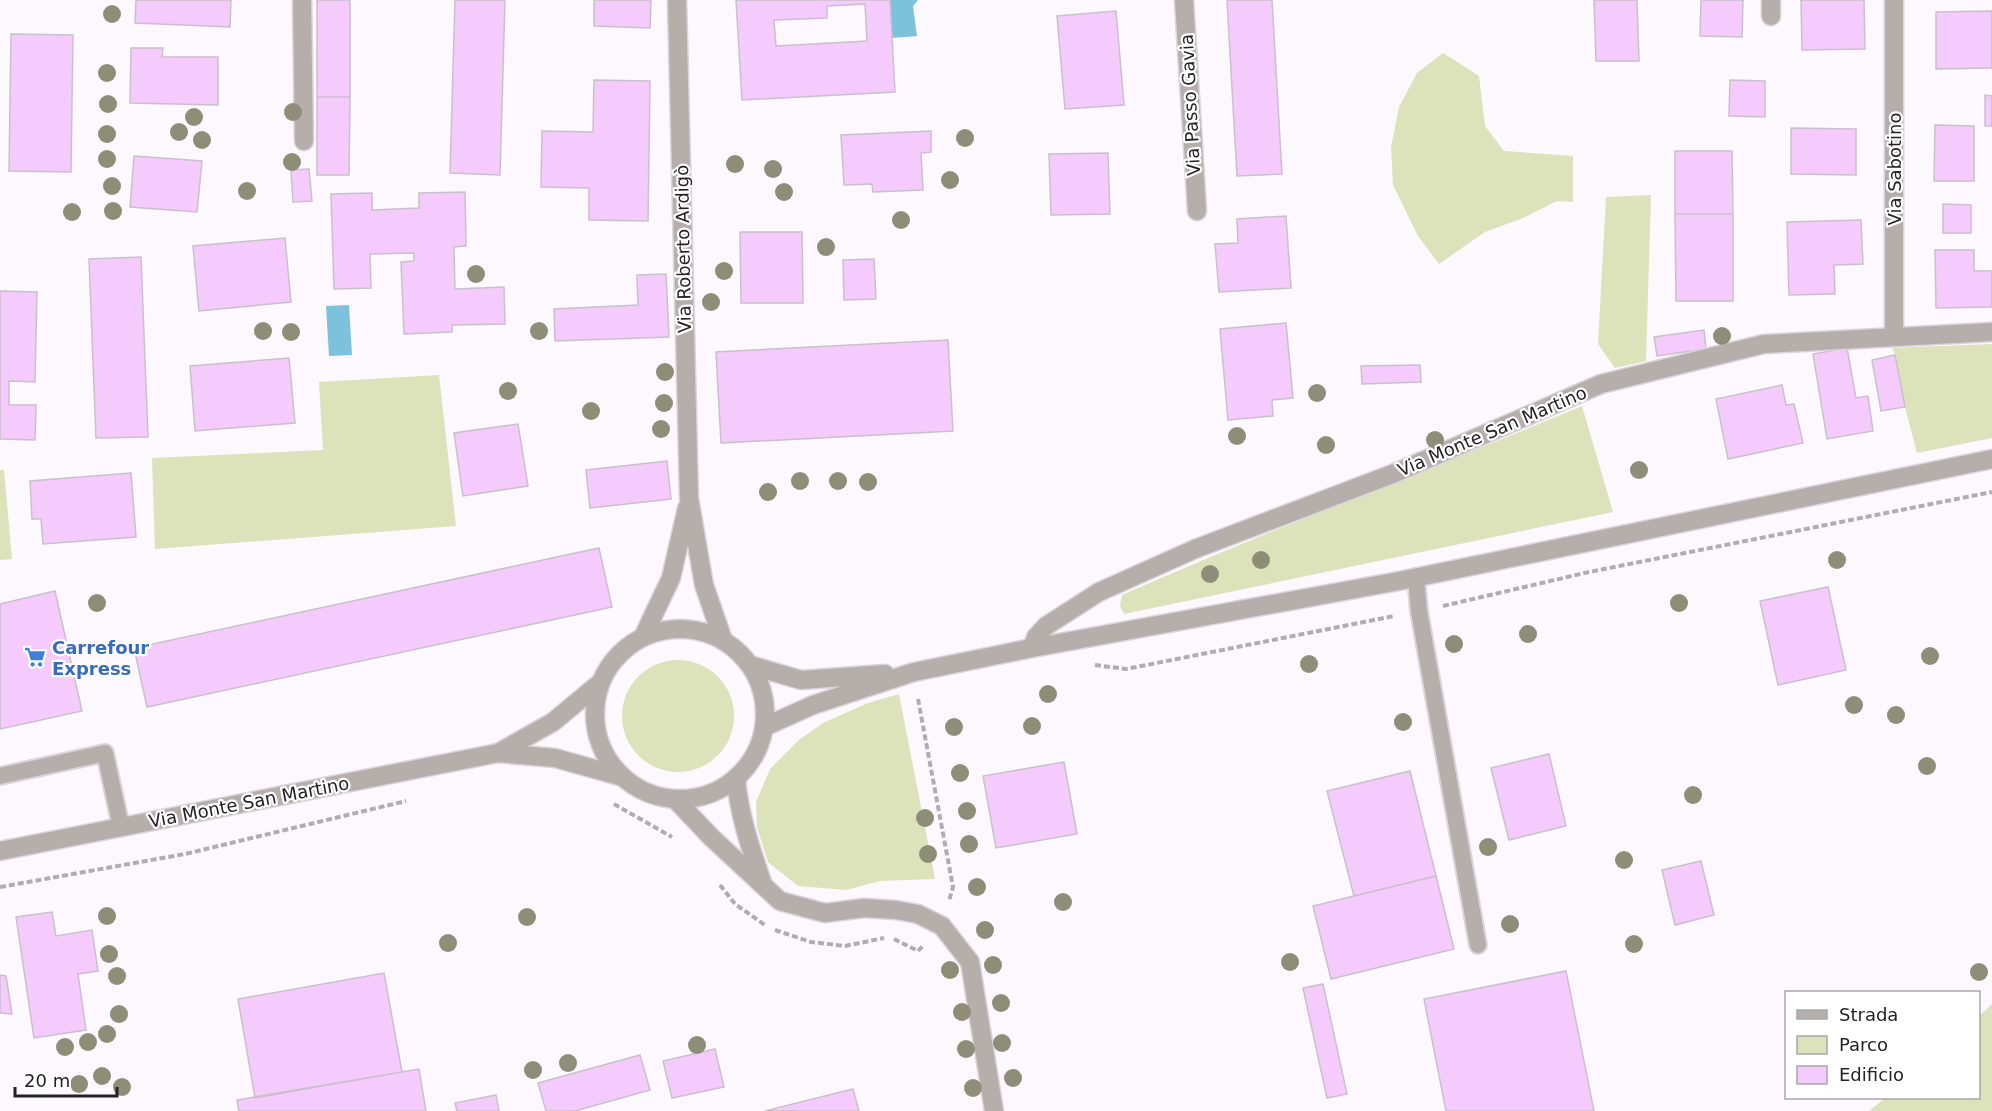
<svg xmlns="http://www.w3.org/2000/svg" width="1992" height="1111" viewBox="0 0 1992 1111" font-family="'DejaVu Sans',sans-serif">
  <style>
    .green { fill: #dce3bb }
    .water { fill: #7dc2dd }
    .building { fill: #f4cbfc; stroke: #cac0cb; stroke-width: 1.5; fill-rule: evenodd }
    .lines { fill: none; stroke-linecap: round; stroke-linejoin: round }
    .service-casing { stroke: #dad5db; stroke-width: 20 }
    .minor-casing { stroke: #dad5db; stroke-width: 21 }
    .tertiary-casing { stroke: #dad5db; stroke-width: 21 }
    .path { stroke: #b2acb2; stroke-width: 4; stroke-dasharray: 6 3; stroke-linecap: butt }
    .service { stroke: #b5aeab; stroke-width: 16 }
    .minor { stroke: #b5aeab; stroke-width: 18 }
    .tertiary { stroke: #b5aeab; stroke-width: 18 }
    .tree { fill: #8e8e78 }
    .labels { text-anchor: middle; dominant-baseline: central; stroke-width: 4.5; stroke-linejoin: round; paint-order: stroke }
    .street-label { font-size: 18px; fill: #252125; stroke: #fff }
    .shop-label { font-size: 18px; font-weight: bold; fill: #366cbe; stroke: #fff; text-anchor: start }
  </style>
  <rect width="100%" height="100%" fill="#fdf7fe"/>
  <path class="green" d="M 1443,53 L 1479,76 L 1485,126 L 1504,151 L 1573,156 L 1573,202 L 1557,201 L 1523,218 L 1485,232 L 1439,264 L 1418,236 L 1393,185 L 1391,147 L 1399,107 L 1417,73 Z
    M 1651,195 L 1646,361 L 1615,368 L 1598,344 L 1606,197 Z
    M 1992,344 L 1992,438 L 1917,453 L 1905,407 L 1895,355 L 1892,348 Z
    M 439,375 L 456,526 L 155,549 L 152,458 L 323,450 L 319,382 Z
    M 1582,406 L 1613,512 L 1124,614 L 1120,606 L 1122,595 C 1274,528 1429,470 1582,406 Z
    M 0,470 L 4,470 L 12,559 L 0,560 Z
    M622 716a56 56 0 1 1 112 0a56 56 0 1 1-112 0Z
    M 899,694 L 935,879 L 880,881 L 846,890 L 798,886 L 768,862 L 757,827 L 756,802 L 770,769 L 799,740 L 823,723 L 868,703 Z
    M 1992,1004 L 1992,1111 L 1869,1111 L 1885,1098 L 1978,1098 L 1979,1016 Z"/>
  <path class="water" d="M 890,0 L 918,0 L 913,6 L 917,36 L 892,38 Z
    M 349,305 L 352,355 L 329,356 L 326,306 Z"/>
  <path class="building" d="M 136,0 L 231,0 L 230,27 L 135,23 Z
    M 317,0 L 350,0 L 350,97 L 317,97 Z
    M 455,0 L 505,0 L 500,175 L 450,173 Z
    M 594,0 L 651,0 L 650,28 L 594,26 Z
    M 736,0 L 890,0 L 895,92 L 742,100 ZM 865,4 L 867,41 L 776,46 L 774,20 L 827,18 L 827,6 Z
    M 1227,0 L 1272,0 L 1282,174 L 1237,176 Z
    M 1594,0 L 1637,0 L 1639,61 L 1596,61 Z
    M 1701,0 L 1743,0 L 1742,37 L 1700,36 Z
    M 1801,0 L 1864,0 L 1865,49 L 1802,50 Z
    M 1116,11 L 1124,105 L 1065,109 L 1057,16 Z
    M 1992,11 L 1992,68 L 1936,69 L 1936,12 Z
    M 11,34 L 73,35 L 71,172 L 9,171 Z
    M 131,48 L 163,48 L 162,57 L 218,57 L 218,105 L 130,103 Z
    M 594,80 L 650,81 L 648,221 L 589,220 L 589,188 L 541,187 L 542,131 L 593,132 Z
    M 1730,80 L 1765,81 L 1765,117 L 1729,116 Z
    M 1985,95 L 1992,96 L 1992,126 L 1985,126 Z
    M 317,97 L 350,97 L 349,175 L 317,175 Z
    M 1935,125 L 1974,126 L 1974,181 L 1934,181 Z
    M 1791,128 L 1856,129 L 1856,175 L 1791,174 Z
    M 931,131 L 931,152 L 921,153 L 923,190 L 873,192 L 872,184 L 844,185 L 841,135 Z
    M 1675,151 L 1732,151 L 1733,214 L 1675,214 Z
    M 1108,153 L 1110,214 L 1051,215 L 1049,154 Z
    M 134,156 L 202,161 L 197,212 L 130,207 Z
    M 309,169 L 312,201 L 293,202 L 291,170 Z
    M 465,192 L 466,246 L 454,247 L 455,289 L 504,287 L 505,324 L 452,325 L 452,332 L 404,334 L 401,262 L 414,261 L 414,253 L 370,254 L 371,288 L 334,289 L 331,194 L 372,193 L 372,210 L 419,208 L 419,193 Z
    M 1943,204 L 1971,205 L 1971,233 L 1943,233 Z
    M 1675,214 L 1733,214 L 1733,301 L 1676,301 Z
    M 1286,216 L 1291,288 L 1219,292 L 1215,244 L 1238,243 L 1237,219 Z
    M 1861,220 L 1863,264 L 1834,265 L 1835,294 L 1789,295 L 1787,222 Z
    M 740,232 L 802,232 L 803,303 L 741,303 Z
    M 285,238 L 291,302 L 199,311 L 193,246 Z
    M 1935,250 L 1974,250 L 1974,271 L 1992,271 L 1992,307 L 1936,308 Z
    M 141,257 L 148,437 L 96,438 L 89,259 Z
    M 874,259 L 876,299 L 844,300 L 843,260 Z
    M 666,274 L 669,337 L 555,341 L 554,309 L 638,305 L 637,275 Z
    M 0,291 L 37,292 L 35,382 L 9,381 L 9,405 L 36,405 L 35,440 L 0,439 Z
    M 1286,323 L 1293,398 L 1272,400 L 1273,416 L 1228,420 L 1220,329 Z
    M 1704,330 L 1706,349 L 1657,356 L 1654,337 Z
    M 948,340 L 953,431 L 721,443 L 716,352 Z
    M 1847,348 L 1856,398 L 1868,396 L 1873,431 L 1827,439 L 1813,354 Z
    M 1895,355 L 1905,407 L 1881,411 L 1872,360 Z
    M 289,358 L 295,423 L 195,431 L 190,366 Z
    M 1420,365 L 1421,382 L 1362,384 L 1361,366 Z
    M 1782,385 L 1786,405 L 1794,404 L 1803,443 L 1728,459 L 1716,399 Z
    M 518,424 L 528,486 L 463,496 L 454,433 Z
    M 667,461 L 671,499 L 590,508 L 586,470 Z
    M 131,473 L 136,537 L 43,544 L 41,519 L 32,519 L 30,481 Z
    M 599,548 L 612,607 L 147,707 L 134,648 Z
    M 1828,587 L 1846,670 L 1778,685 L 1760,601 Z
    M 55,591 L 82,711 L 0,729 L 0,604 Z
    M 1549,754 L 1566,826 L 1509,840 L 1491,768 Z
    M 1064,762 L 1077,834 L 996,848 L 983,776 Z
    M 1410,771 L 1436,876 L 1354,896 L 1327,791 Z
    M 1701,861 L 1714,915 L 1675,925 L 1662,870 Z
    M 1436,876 L 1454,949 L 1331,979 L 1313,906 Z
    M 52,912 L 56,936 L 92,930 L 98,971 L 78,974 L 86,1030 L 34,1038 L 16,917 Z
    M 1566,971 L 1594,1111 L 1446,1111 L 1424,999 Z
    M 384,973 L 402,1072 L 255,1098 L 238,999 Z
    M 0,975 L 6,976 L 12,1014 L 0,1013 Z
    M 1323,984 L 1347,1094 L 1327,1098 L 1303,988 Z
    M 715,1049 L 724,1087 L 672,1098 L 663,1061 Z
    M 640,1055 L 650,1090 L 575,1111 L 546,1111 L 538,1083 Z
    M 419,1069 L 426,1111 L 239,1111 L 237,1100 Z
    M 853,1089 L 859,1111 L 765,1111 Z
    M 496,1095 L 499,1111 L 457,1111 L 455,1103 Z"/>
  <g class="lines">
    <defs>
      <path id="service" d="M 1416,577 L 1419,611 L 1478,945
        M 0,776 L 105,753 L 121,827"/>
      <path id="minor" d="M 302,0 L 304,141
        M 677,0 L 689,498 L 704,585 L 723,640
        M 1184,0 L 1197,211
        M 1771,16 L 1771,0
        M 1894,337 L 1894,0
        M 643,637 L 671,578 L 687,508
        M 1032,648 L 1036,637 L 1046,626 L 1099,592 L 1195,549 L 1395,473 L 1601,384 L 1764,344 L 1992,332
        M 736,778 C 739,816 751,849 763,885
        M 675,799 L 711,837 L 780,901 L 825,913 L 864,908 L 896,910 L 918,914 L 942,926 L 970,962 L 994,1111"/>
      <path id="tertiary" d="M595 714a85 85 0 1 1 170 0a85 85 0 1 1-170 0Z
        M 750,665 L 801,680 L 885,674
        M 764,727 L 813,705 L 914,672 L 1032,648 L 1399,581 L 1992,459
        M 498,753 L 553,722 L 600,683
        M 0,851 L 498,753 L 555,758 L 623,777"/>
    </defs>
    <use href="#service" class="service-casing"/>
    <use href="#minor" class="minor-casing"/>
    <use href="#tertiary" class="tertiary-casing"/>
    <path class="path" d="M 1443,606 L 1589,572 L 1992,492
      M 1095,665 L 1126,669 L 1394,616
      M 918,699 L 953,887 L 949,901
      M 614,804 L 672,837
      M 720,885 L 735,904 L 765,925
      M 0,887 L 185,854 L 406,801
      M 775,930 L 811,942 L 845,946 L 884,938
      M 894,939 L 918,951 L 924,945"/>
    <use href="#service" class="service"/>
    <use href="#minor" class="minor"/>
    <use href="#tertiary" class="tertiary"/>
  </g>
  <g class="tree">
    <circle cx="112" cy="14" r="9"/>
    <circle cx="107" cy="73" r="9"/>
    <circle cx="108" cy="104" r="9"/>
    <circle cx="293" cy="112" r="9"/>
    <circle cx="194" cy="117" r="9"/>
    <circle cx="179" cy="132" r="9"/>
    <circle cx="107" cy="134" r="9"/>
    <circle cx="965" cy="138" r="9"/>
    <circle cx="202" cy="140" r="9"/>
    <circle cx="107" cy="159" r="9"/>
    <circle cx="292" cy="162" r="9"/>
    <circle cx="735" cy="164" r="9"/>
    <circle cx="773" cy="169" r="9"/>
    <circle cx="950" cy="180" r="9"/>
    <circle cx="112" cy="186" r="9"/>
    <circle cx="247" cy="191" r="9"/>
    <circle cx="784" cy="192" r="9"/>
    <circle cx="113" cy="211" r="9"/>
    <circle cx="72" cy="212" r="9"/>
    <circle cx="901" cy="220" r="9"/>
    <circle cx="826" cy="247" r="9"/>
    <circle cx="724" cy="271" r="9"/>
    <circle cx="476" cy="274" r="9"/>
    <circle cx="711" cy="302" r="9"/>
    <circle cx="263" cy="331" r="9"/>
    <circle cx="539" cy="331" r="9"/>
    <circle cx="291" cy="332" r="9"/>
    <circle cx="1722" cy="336" r="9"/>
    <circle cx="665" cy="372" r="9"/>
    <circle cx="508" cy="391" r="9"/>
    <circle cx="1317" cy="393" r="9"/>
    <circle cx="664" cy="403" r="9"/>
    <circle cx="591" cy="411" r="9"/>
    <circle cx="661" cy="429" r="9"/>
    <circle cx="1237" cy="436" r="9"/>
    <circle cx="1435" cy="440" r="9"/>
    <circle cx="1326" cy="445" r="9"/>
    <circle cx="1639" cy="470" r="9"/>
    <circle cx="800" cy="481" r="9"/>
    <circle cx="838" cy="481" r="9"/>
    <circle cx="868" cy="482" r="9"/>
    <circle cx="768" cy="492" r="9"/>
    <circle cx="1261" cy="560" r="9"/>
    <circle cx="1837" cy="560" r="9"/>
    <circle cx="1210" cy="574" r="9"/>
    <circle cx="97" cy="603" r="9"/>
    <circle cx="1679" cy="603" r="9"/>
    <circle cx="1528" cy="634" r="9"/>
    <circle cx="1454" cy="644" r="9"/>
    <circle cx="1930" cy="656" r="9"/>
    <circle cx="1309" cy="664" r="9"/>
    <circle cx="1048" cy="694" r="9"/>
    <circle cx="1854" cy="705" r="9"/>
    <circle cx="1896" cy="715" r="9"/>
    <circle cx="1403" cy="722" r="9"/>
    <circle cx="1032" cy="726" r="9"/>
    <circle cx="954" cy="727" r="9"/>
    <circle cx="1927" cy="766" r="9"/>
    <circle cx="960" cy="773" r="9"/>
    <circle cx="1693" cy="795" r="9"/>
    <circle cx="967" cy="811" r="9"/>
    <circle cx="925" cy="818" r="9"/>
    <circle cx="969" cy="844" r="9"/>
    <circle cx="1488" cy="847" r="9"/>
    <circle cx="928" cy="854" r="9"/>
    <circle cx="1624" cy="860" r="9"/>
    <circle cx="977" cy="887" r="9"/>
    <circle cx="1063" cy="902" r="9"/>
    <circle cx="107" cy="916" r="9"/>
    <circle cx="527" cy="917" r="9"/>
    <circle cx="1510" cy="924" r="9"/>
    <circle cx="985" cy="930" r="9"/>
    <circle cx="448" cy="943" r="9"/>
    <circle cx="1634" cy="944" r="9"/>
    <circle cx="109" cy="954" r="9"/>
    <circle cx="1290" cy="962" r="9"/>
    <circle cx="993" cy="965" r="9"/>
    <circle cx="950" cy="970" r="9"/>
    <circle cx="1979" cy="972" r="9"/>
    <circle cx="117" cy="976" r="9"/>
    <circle cx="1001" cy="1003" r="9"/>
    <circle cx="962" cy="1012" r="9"/>
    <circle cx="119" cy="1014" r="9"/>
    <circle cx="107" cy="1034" r="9"/>
    <circle cx="88" cy="1042" r="9"/>
    <circle cx="1002" cy="1043" r="9"/>
    <circle cx="697" cy="1045" r="9"/>
    <circle cx="65" cy="1047" r="9"/>
    <circle cx="966" cy="1049" r="9"/>
    <circle cx="568" cy="1063" r="9"/>
    <circle cx="533" cy="1070" r="9"/>
    <circle cx="102" cy="1076" r="9"/>
    <circle cx="1013" cy="1078" r="9"/>
    <circle cx="79" cy="1084" r="9"/>
    <circle cx="122" cy="1087" r="9"/>
    <circle cx="973" cy="1088" r="9"/>
  </g>
  <defs>
    <symbol id="supermarket-bare" viewBox="-9 -9 18 18"><path d="M-6-5.5h2.5l.6 2H6L4.5 2H-2.5L-4.4-4H-6ZM-1.5 3.2a1.3 1.3 0 1 0 .1 0ZM3 3.2a1.3 1.3 0 1 0 .1 0Z" fill="#3f7fe0" stroke="#fff" stroke-width="2.5" paint-order="stroke"/></symbol>
  </defs>
  <g fill-rule="evenodd">
    <use href="#supermarket-bare" x="20" y="642" width="30" height="30"/>
  </g>
  <g class="labels">
    <g class="street-label">
      <text transform="translate(1190 105) rotate(-93)">Via Passo Gavia</text>
      <text transform="translate(1894 169) rotate(-90)">Via Sabotino</text>
      <text transform="translate(683 249) rotate(-91)">Via Roberto Ardigò</text>
      <text transform="translate(1492 431) rotate(-23)">Via Monte San Martino</text>
      <text transform="translate(249 802) rotate(-11)">Via Monte San Martino</text>
    </g>
    <g class="shop-label">
      <text x="52" y="647">Carrefour<tspan x="52" dy="21">Express</tspan></text>
    </g>
  </g>
  <rect x="1785" y="991" width="195" height="108" fill="#ffffff" stroke="#a8a6a8" stroke-width="1.5"/>
  <rect x="1797" y="1010" width="30" height="9" fill="#b5aeab" stroke="#a8a6a8" stroke-width="1.5"/>
  <text x="1839" y="1021" font-size="18" fill="#252125">Strada</text>
  <rect x="1797" y="1036" width="30" height="18" fill="#dce3bb" stroke="#a8a6a8" stroke-width="1.5"/>
  <text x="1839" y="1051" font-size="18" fill="#252125">Parco</text>
  <rect x="1797" y="1066" width="30" height="18" fill="#f4cbfc" stroke="#a8a6a8" stroke-width="1.5"/>
  <text x="1839" y="1081" font-size="18" fill="#252125">Edificio</text>
  <path d="M15 1087v9h102v-9" fill="none" stroke="#252125" stroke-width="3"/>
  <text x="24" y="1087" font-size="18" fill="#252125" stroke="#ffffff" stroke-width="4.5" paint-order="stroke">20 m</text>
</svg>
